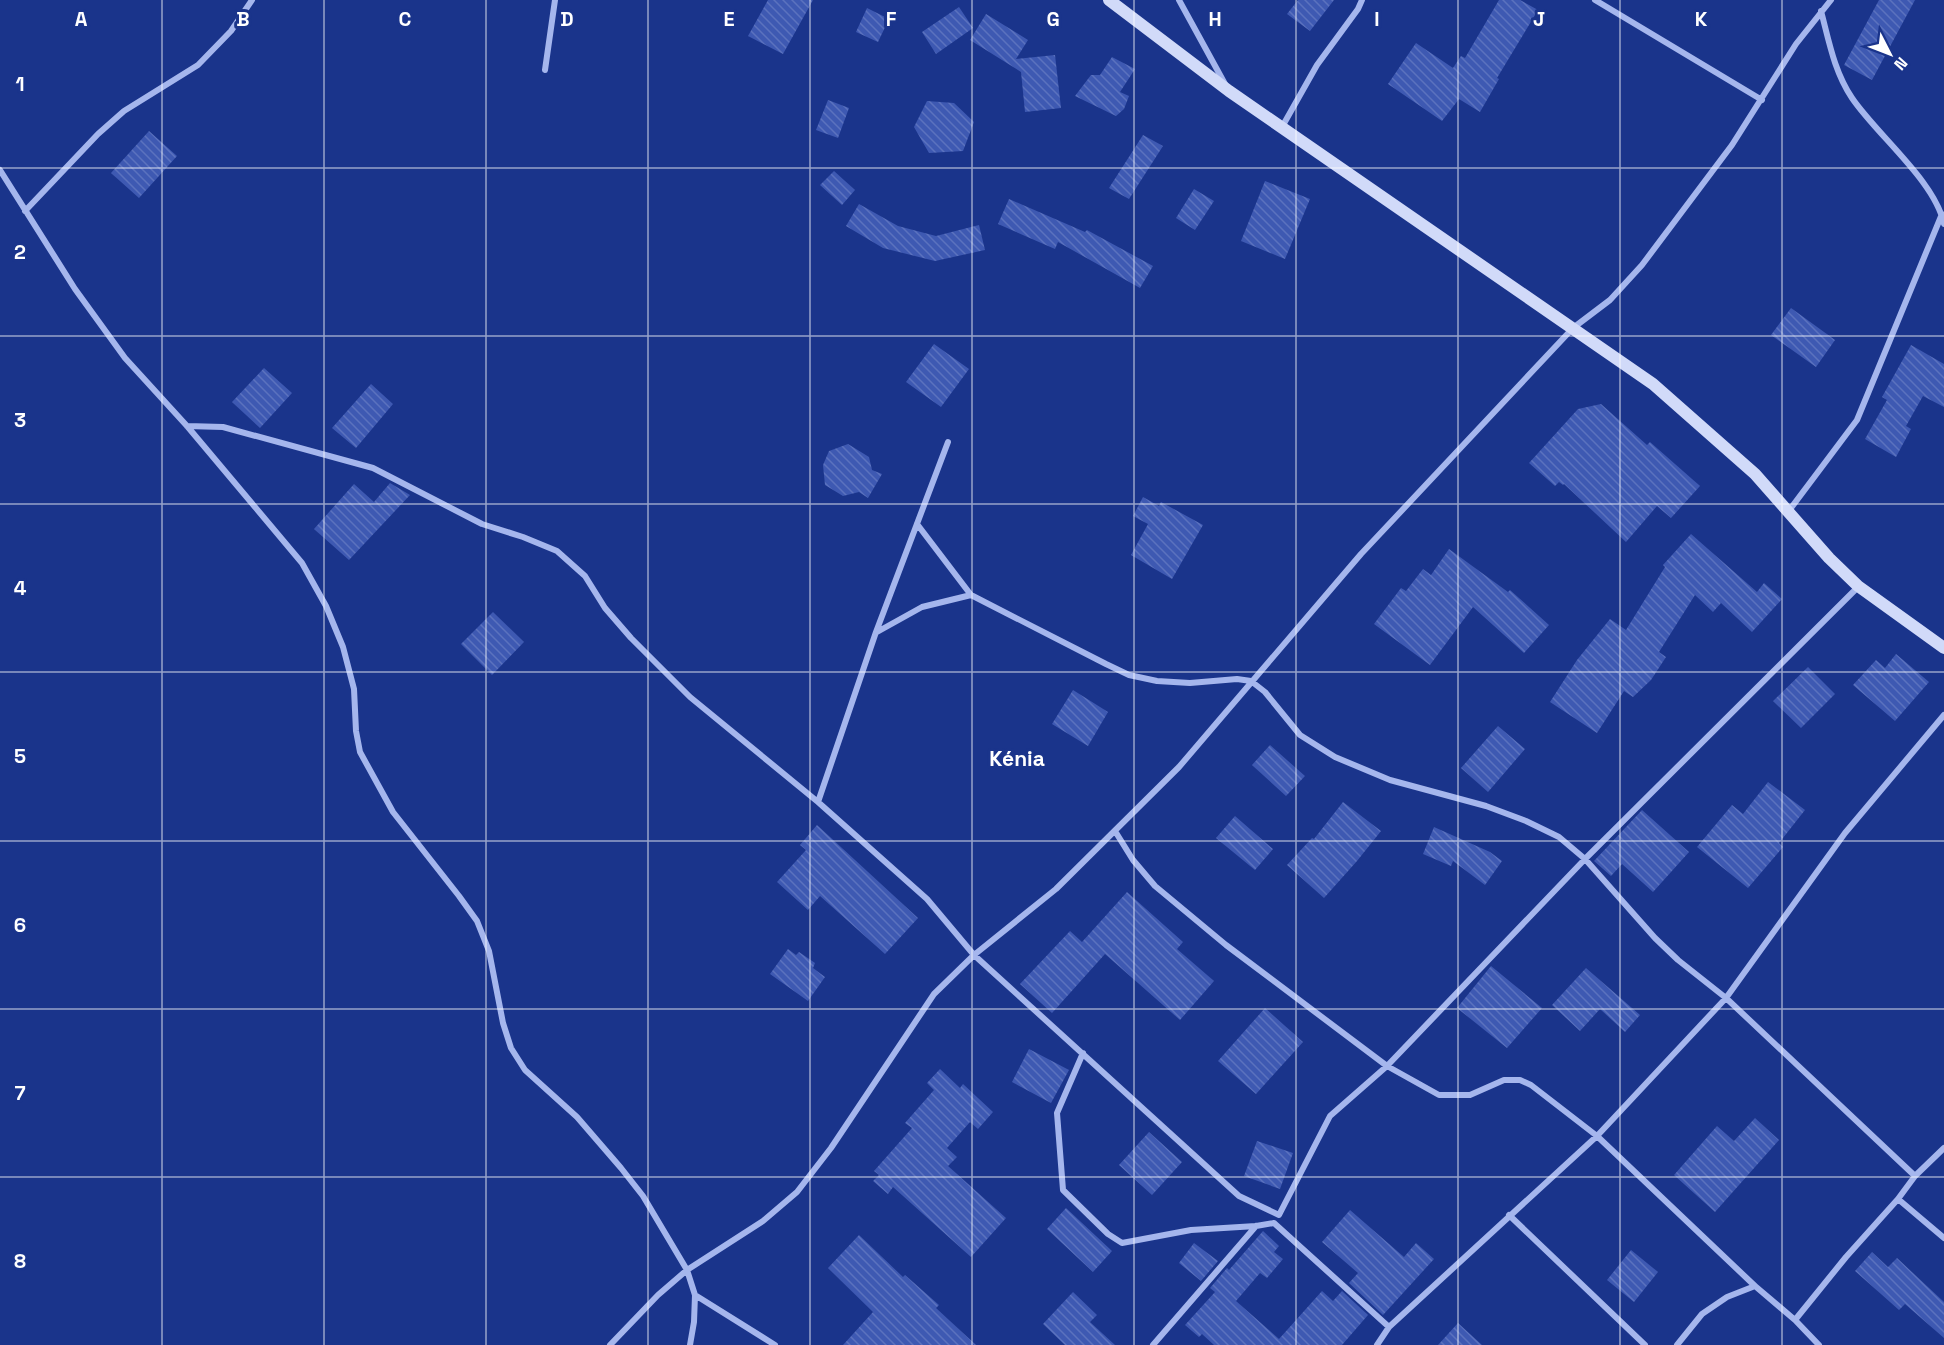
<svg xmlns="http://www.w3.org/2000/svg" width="1944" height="1345" viewBox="0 0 1944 1345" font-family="'Space Grotesk',sans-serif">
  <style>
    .building { fill: url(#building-back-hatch) }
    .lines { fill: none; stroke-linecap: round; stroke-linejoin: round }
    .street { stroke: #a5b6ed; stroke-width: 6 }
    .secondary { stroke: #d1daf9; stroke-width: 12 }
    .grid { fill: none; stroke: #fff; stroke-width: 1.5; stroke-opacity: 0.55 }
    .labels { text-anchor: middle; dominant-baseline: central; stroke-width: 6; stroke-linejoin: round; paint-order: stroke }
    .neighbourhood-label { font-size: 21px; font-weight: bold; fill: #fff; stroke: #1a348b }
    .grid-label { font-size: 20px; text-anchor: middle; font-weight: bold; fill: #fff; stroke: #1a348b; stroke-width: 6; stroke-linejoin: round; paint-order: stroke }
  </style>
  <defs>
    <pattern id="building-back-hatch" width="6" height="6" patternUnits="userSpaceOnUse" patternTransform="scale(1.5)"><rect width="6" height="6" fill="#3e59b2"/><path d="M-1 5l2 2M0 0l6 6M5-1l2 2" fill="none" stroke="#5b72be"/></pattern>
  </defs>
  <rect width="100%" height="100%" fill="#1a348b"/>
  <path class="building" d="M 768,0 L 813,0 L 783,54 L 748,36 Z
    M 1298,0 L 1334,0 L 1310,31 L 1287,14 Z
    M 1499,0 L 1520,0 L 1538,10 L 1497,78 L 1499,79 L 1480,112 L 1459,99 L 1442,121 L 1388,84 L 1416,43 L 1453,68 L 1461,56 L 1465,58 Z
    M 1879,0 L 1915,0 L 1872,80 L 1844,65 Z
    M 959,7 L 973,28 L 936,54 L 922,32 Z
    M 867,8 L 889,19 L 878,42 L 856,32 Z
    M 986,14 L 1028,40 L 1016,59 L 1055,55 L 1061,108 L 1025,112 L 1021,72 L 970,40 Z
    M 1112,57 L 1135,69 L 1120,92 L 1129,96 L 1124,109 L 1116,116 L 1075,96 L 1091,75 L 1100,75 Z
    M 828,100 L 849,108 L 838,138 L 816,130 Z
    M 927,101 L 954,103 L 974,122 L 963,151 L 929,153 L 914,127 Z
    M 149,131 L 177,156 L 139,198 L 111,173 Z
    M 1143,135 L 1163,146 L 1129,199 L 1109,188 Z
    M 834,171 L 855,190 L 842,205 L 820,185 Z
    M 1265,181 L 1310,199 L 1285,259 L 1241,241 Z
    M 1194,189 L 1214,201 L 1195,230 L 1176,218 Z
    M 1009,199 L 1085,232 L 1087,230 L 1153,266 L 1140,288 L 1058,242 L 1055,249 L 998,224 Z
    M 859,204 L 898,226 L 936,236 L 979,225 L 985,250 L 935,261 L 883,248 L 846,226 Z
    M 1791,308 L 1835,340 L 1816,367 L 1771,335 Z
    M 934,344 L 969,369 L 941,407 L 906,382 Z
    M 1911,345 L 1944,364 L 1944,407 L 1923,396 L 1906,426 L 1911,429 L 1896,457 L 1865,439 L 1887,400 L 1882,397 Z
    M 264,368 L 292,393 L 260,428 L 232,402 Z
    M 371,384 L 393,404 L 356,448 L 332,428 Z
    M 1601,404 L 1647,445 L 1650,442 L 1700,486 L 1671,518 L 1657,506 L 1626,542 L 1564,484 L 1563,485 L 1559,482 L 1555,486 L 1529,463 L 1578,409 Z
    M 848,444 L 869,457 L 872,470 L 882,474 L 868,498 L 859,492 L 843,496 L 825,485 L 823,465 L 829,451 Z
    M 390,483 L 410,495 L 349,560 L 314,529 L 354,484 L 374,502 Z
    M 1143,497 L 1159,506 L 1161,502 L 1203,525 L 1172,579 L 1131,555 L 1148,524 L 1133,516 Z
    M 1691,534 L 1757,592 L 1764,583 L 1782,599 L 1752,632 L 1721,603 L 1713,612 L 1695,595 L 1659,652 L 1666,657 L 1651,680 L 1633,697 L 1624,691 L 1597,733 L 1550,702 L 1577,660 L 1610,619 L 1626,630 L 1665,567 L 1663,565 Z
    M 1449,549 L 1508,592 L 1510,590 L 1549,625 L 1524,653 L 1473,607 L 1430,665 L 1374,624 L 1401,588 L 1406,591 L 1423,569 L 1431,575 Z
    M 493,612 L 524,642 L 492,675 L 461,644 Z
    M 1896,654 L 1929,682 L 1895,721 L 1853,685 L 1876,660 L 1885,668 Z
    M 1808,667 L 1835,694 L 1801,728 L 1773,701 Z
    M 1073,690 L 1108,712 L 1088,746 L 1052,724 Z
    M 1498,726 L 1525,749 L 1488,792 L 1461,768 Z
    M 1270,745 L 1305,776 L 1286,796 L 1252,765 Z
    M 1768,782 L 1805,810 L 1779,843 L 1783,847 L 1748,888 L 1697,847 L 1732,805 L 1743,814 Z
    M 1343,802 L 1381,831 L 1357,861 L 1324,898 L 1287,865 L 1312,838 L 1314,839 Z
    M 1642,810 L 1689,852 L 1653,892 L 1622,864 L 1611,876 L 1594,861 Z
    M 1235,816 L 1273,849 L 1255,870 L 1216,838 Z
    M 817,825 L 918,918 L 885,954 L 820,896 L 808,910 L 777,882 L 806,850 L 800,845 Z
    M 1434,827 L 1490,852 L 1502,861 L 1485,885 L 1453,861 L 1451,866 L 1423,854 Z
    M 1127,892 L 1183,942 L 1177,949 L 1214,981 L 1180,1020 L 1105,954 L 1052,1013 L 1020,984 L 1070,931 L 1082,942 Z
    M 788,949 L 796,955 L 799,952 L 815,963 L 813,968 L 825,977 L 808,1001 L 770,974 Z
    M 1491,966 L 1542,1008 L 1507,1048 L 1457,1008 Z
    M 1586,968 L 1640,1015 L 1625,1032 L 1600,1009 L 1580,1031 L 1552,1005 Z
    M 1265,1008 L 1303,1042 L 1256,1094 L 1218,1061 Z
    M 1029,1049 L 1069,1070 L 1051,1103 L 1012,1082 Z
    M 940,1069 L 960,1088 L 963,1084 L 993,1112 L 978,1129 L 970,1122 L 947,1148 L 957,1157 L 948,1166 L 1006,1218 L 971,1257 L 893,1187 L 888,1194 L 873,1181 L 879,1175 L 874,1171 L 912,1128 L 905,1123 L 934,1090 L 927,1083 Z
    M 1755,1118 L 1779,1140 L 1715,1212 L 1674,1175 L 1717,1126 L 1734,1141 Z
    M 1149,1132 L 1182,1162 L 1152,1195 L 1119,1165 Z
    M 1257,1141 L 1293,1153 L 1280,1189 L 1244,1176 Z
    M 1066,1208 L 1112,1251 L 1093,1272 L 1047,1229 Z
    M 1350,1210 L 1404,1257 L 1416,1243 L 1434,1259 L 1383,1315 L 1349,1283 L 1358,1273 L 1322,1242 Z
    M 1263,1231 L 1279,1246 L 1274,1252 L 1283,1259 L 1267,1278 L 1260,1273 L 1236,1301 L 1279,1339 L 1322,1291 L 1333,1301 L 1342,1291 L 1368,1315 L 1342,1345 L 1214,1345 L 1202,1334 L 1199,1337 L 1185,1325 L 1215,1292 L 1210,1288 L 1227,1268 L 1229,1270 Z
    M 859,1235 L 903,1277 L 905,1275 L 939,1305 L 936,1308 L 976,1345 L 843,1345 L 873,1312 L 828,1268 Z
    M 1194,1243 L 1218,1261 L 1201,1281 L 1179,1263 Z
    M 1631,1250 L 1658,1272 L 1634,1302 L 1607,1280 Z
    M 1872,1252 L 1888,1267 L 1897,1258 L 1944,1302 L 1944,1338 L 1905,1304 L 1899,1310 L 1855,1271 Z
    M 1073,1292 L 1097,1315 L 1090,1322 L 1115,1345 L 1065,1345 L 1043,1324 Z
    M 1458,1323 L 1482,1345 L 1438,1345 Z"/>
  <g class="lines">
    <path class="street" d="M 1179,0 L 1225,84
      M 1595,0 L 1762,100
      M 1821,11 C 1829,41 1834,71 1852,98 C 1877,135 1935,181 1944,224
      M 545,70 L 555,0
      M 1282,127 L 1317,65 L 1358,9 L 1362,0
      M 0,170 L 75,289 L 125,358 L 187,426 L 302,563 L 326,606 L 343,647 L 354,689 L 356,731 L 360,752 L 393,812 L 459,896 L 477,921 L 489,951 L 503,1023 L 511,1048 L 525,1070 L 577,1117 L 621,1168 L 643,1196 L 687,1270 L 695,1295 L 694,1322 L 690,1345
      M 25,211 L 98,134 L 124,111 L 198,65 L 231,31 L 252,0
      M 187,426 L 223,427 L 373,468 L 482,524 L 523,537 L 557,551 L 585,576 L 605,608 L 631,638 L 690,697 L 818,802
      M 948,442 L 876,632 L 818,802 L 927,899 L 974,955 L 1239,1196 L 1279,1215 L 1330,1116 L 1387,1066 L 1585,859 L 1858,587
      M 1788,512 L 1857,420 L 1942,214
      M 917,524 L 971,595 L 1106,664 L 1129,675 L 1157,681 L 1190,683 L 1237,679 L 1251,681 L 1265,692 L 1300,735 L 1335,757 L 1390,780 L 1486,806 L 1526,821 L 1559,837 L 1585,859 L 1655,938 L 1678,960 L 1726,998 L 1915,1176
      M 877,632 L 922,607 L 971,595
      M 1115,831 L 1133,860 L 1155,886 L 1226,945 L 1387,1066 L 1439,1095 L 1470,1095 L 1504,1080 L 1520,1080 L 1531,1085 L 1597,1136 L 1755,1286
      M 1083,1053 L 1057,1113 L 1063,1190 L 1108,1234 L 1122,1243 L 1191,1230 L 1256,1226 L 1274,1223 L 1389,1327
      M 1944,1148 L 1915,1176 L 1898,1199 L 1944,1238
      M 1509,1215 L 1645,1345
      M 695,1295 L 775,1345
      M 1795,1320 L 1819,1345
      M 610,1345 L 658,1295 L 687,1270 L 763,1221 L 797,1192 L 831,1148 L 934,994 L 974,955 L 1056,889 L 1179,767 L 1361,554 L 1573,328 L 1610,300 L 1642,265 L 1732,145 L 1796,44 L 1831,0
      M 1153,1345 L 1256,1226
      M 1377,1345 L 1389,1327 L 1597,1136 L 1726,998 L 1845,833 L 1944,715
      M 1677,1345 L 1702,1314 L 1727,1297 L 1755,1286 L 1795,1320 L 1846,1257 L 1898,1199"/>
    <path class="secondary" d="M 1109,0 L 1229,91 L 1653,384 L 1755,474 L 1829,558 L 1858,586 L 1944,648"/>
  </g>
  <path class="grid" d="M 162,0 L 162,1345M 324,0 L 324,1345M 486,0 L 486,1345M 648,0 L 648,1345M 810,0 L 810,1345M 972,0 L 972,1345M 1134,0 L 1134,1345M 1296,0 L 1296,1345M 1458,0 L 1458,1345M 1620,0 L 1620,1345M 1782,0 L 1782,1345M 0,168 L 1944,168M 0,336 L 1944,336M 0,504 L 1944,504M 0,672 L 1944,672M 0,841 L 1944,841M 0,1009 L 1944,1009M 0,1177 L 1944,1177"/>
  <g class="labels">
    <g class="neighbourhood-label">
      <text x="1017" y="758">Kénia</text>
    </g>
  </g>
  <g class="grid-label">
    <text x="81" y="26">A</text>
    <text x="243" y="26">B</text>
    <text x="405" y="26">C</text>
    <text x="567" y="26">D</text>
    <text x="729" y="26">E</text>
    <text x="891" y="26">F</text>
    <text x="1053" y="26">G</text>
    <text x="1215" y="26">H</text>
    <text x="1377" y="26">I</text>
    <text x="1539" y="26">J</text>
    <text x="1701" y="26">K</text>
    <text x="20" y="91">1</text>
    <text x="20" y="259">2</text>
    <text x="20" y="427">3</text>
    <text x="20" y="595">4</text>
    <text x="20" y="763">5</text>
    <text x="20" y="932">6</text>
    <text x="20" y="1100">7</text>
    <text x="20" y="1268">8</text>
  </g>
  <g transform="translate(1890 54) rotate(132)" stroke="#1a348b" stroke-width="4.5" paint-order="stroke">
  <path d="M0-4.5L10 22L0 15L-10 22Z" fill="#ffffff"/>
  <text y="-9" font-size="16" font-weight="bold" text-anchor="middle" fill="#ffffff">N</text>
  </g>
</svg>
